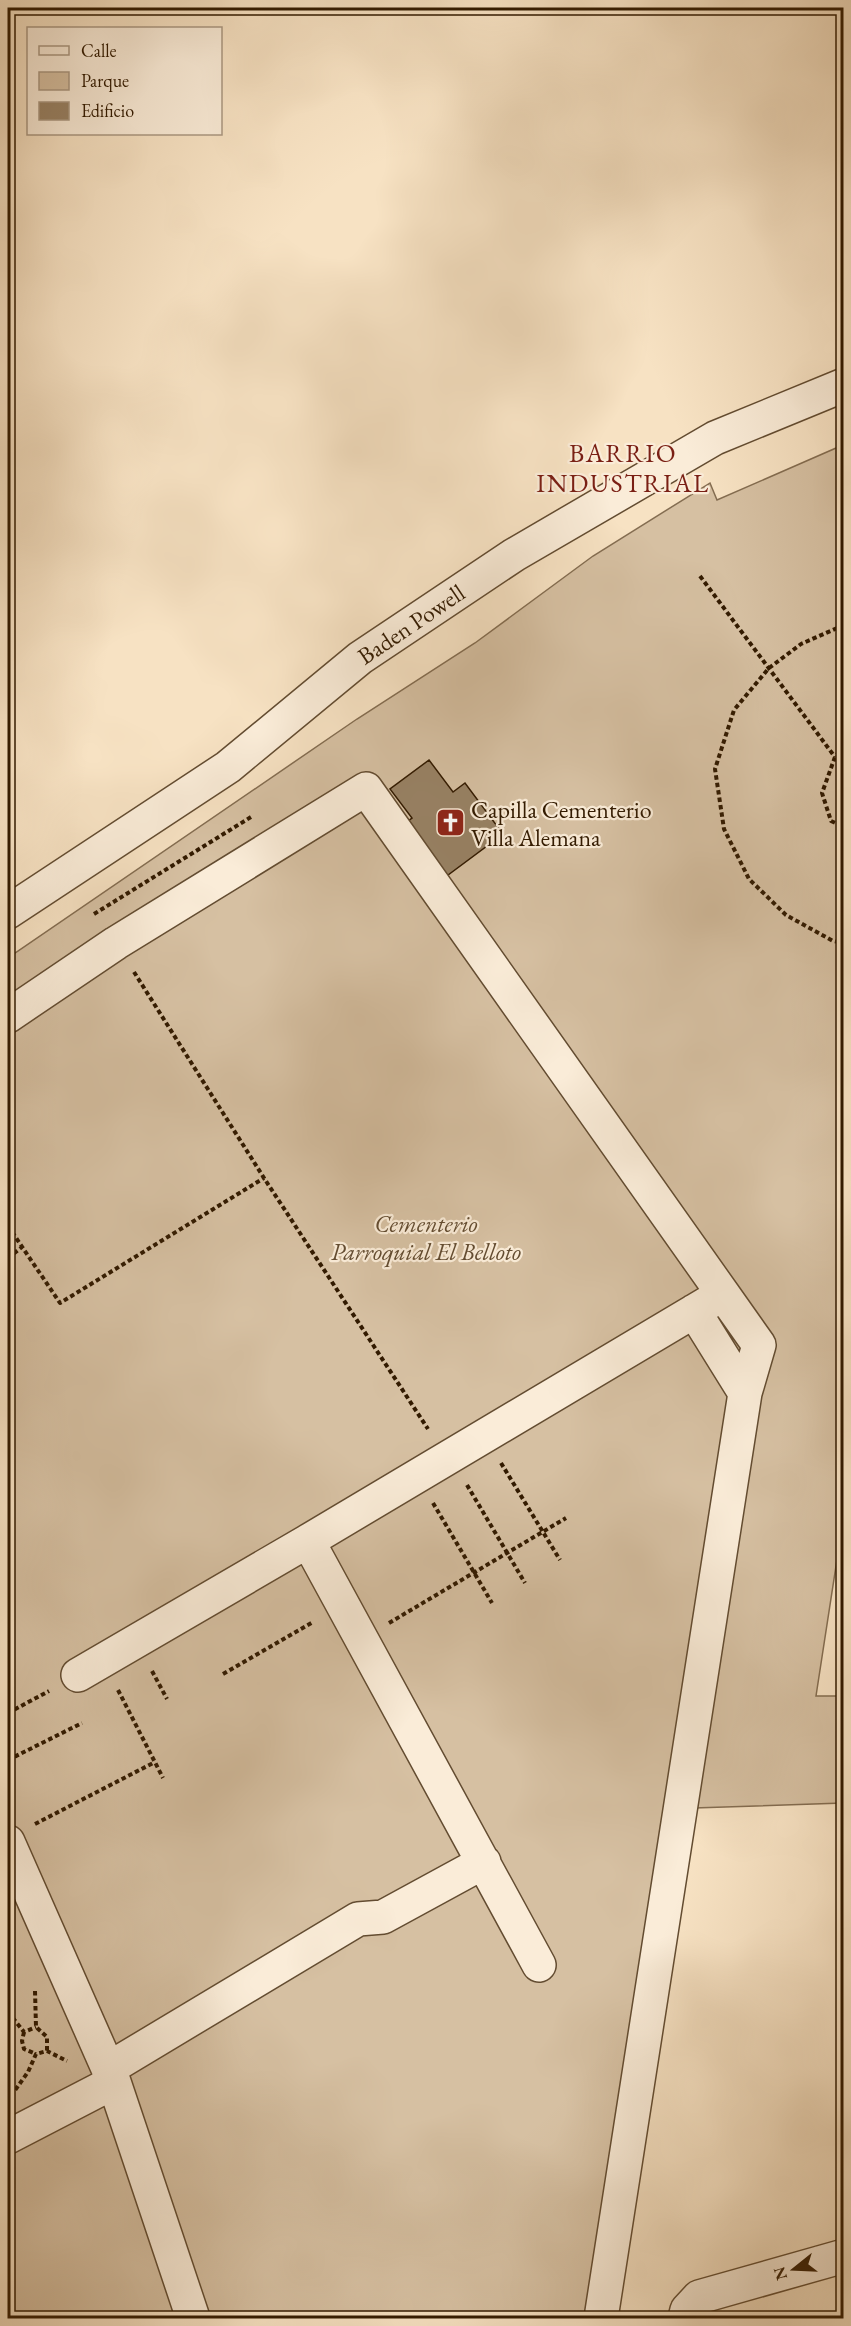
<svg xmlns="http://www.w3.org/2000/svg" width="851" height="2326" viewBox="0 0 851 2326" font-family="'EB Garamond',serif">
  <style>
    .green { fill: #d6c0a2; stroke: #846d51; stroke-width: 1.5 }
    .building { fill: #988265; stroke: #321a00; stroke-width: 1.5 }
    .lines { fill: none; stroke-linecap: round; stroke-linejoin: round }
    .minor-casing { stroke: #634c31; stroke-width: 36 }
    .path { stroke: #321a00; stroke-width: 4; stroke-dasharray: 4.5 3; stroke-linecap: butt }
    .minor { stroke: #faecd8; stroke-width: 33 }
    .labels { text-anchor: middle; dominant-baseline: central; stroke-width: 4.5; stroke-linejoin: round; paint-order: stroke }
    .street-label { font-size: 24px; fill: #321a00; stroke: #faecd8 }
    .poi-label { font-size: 24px; fill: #321a00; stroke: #faecd8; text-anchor: start }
    .park-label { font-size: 24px; font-style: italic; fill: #634c31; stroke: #faecd8 }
    .neighbourhood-label { font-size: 26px; letter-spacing: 1.5px; fill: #7a1f14; stroke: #faecd8 }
  </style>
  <rect width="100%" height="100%" fill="#f7e2c3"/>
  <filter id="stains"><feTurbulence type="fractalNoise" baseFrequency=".00333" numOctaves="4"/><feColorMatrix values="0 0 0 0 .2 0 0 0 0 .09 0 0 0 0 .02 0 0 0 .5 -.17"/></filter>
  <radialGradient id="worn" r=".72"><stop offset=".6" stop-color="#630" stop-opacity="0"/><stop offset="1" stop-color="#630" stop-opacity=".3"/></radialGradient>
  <path class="green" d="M 843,445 L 844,1514 L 816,1696 L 843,1696 L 843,1803 L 694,1808 L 614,2318 L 8,2318 L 8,958 L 357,719 L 475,643 L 593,556 L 710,483 L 717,500 Z"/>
  <path class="building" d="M 429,760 L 453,792 L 465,783 L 503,834 L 440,881 L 400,827 L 412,818 L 390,789 Z"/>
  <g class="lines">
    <defs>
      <path id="minor" d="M 8,912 L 228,767 L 360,658 L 514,555 L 715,438 L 844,385
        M 8,1016 L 116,943 L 366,789 L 723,1294 L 308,1541
        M 723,1294 L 759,1345 L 745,1393
        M 78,1675 L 308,1541 L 539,1965
        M 8,1842 L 114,2082
        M 108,2069 L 358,1919 L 383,1917 L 484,1862
        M 8,2137 L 114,2082 L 193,2318
        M 601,2318 L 745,1393 L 694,1311
        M 685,2318 L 687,2310 L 699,2297 L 844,2256"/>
    </defs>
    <use href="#minor" class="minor-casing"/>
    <path class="path" d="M 700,576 L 835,757
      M 844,625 L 801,644 L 769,668 L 734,710 L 715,769 L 724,829 L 749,879 L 786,915 L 833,941 L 844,943
      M 844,745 L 835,757 L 822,793 L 831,821 L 844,827
      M 94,914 L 251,817
      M 134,972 L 264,1178 L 428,1429
      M 8,1226 L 60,1303 L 264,1178
      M 8,1258 L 22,1247
      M 501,1463 L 560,1560
      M 467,1485 L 525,1583
      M 433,1503 L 492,1603
      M 389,1623 L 566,1518
      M 152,1671 L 167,1699
      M 223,1674 L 313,1622
      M 118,1690 L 163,1778
      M 8,1713 L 49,1691
      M 8,1760 L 82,1723
      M 35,1824 L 155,1762
      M 35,1991 L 36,2027 L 47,2037 L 47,2051
      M 8,2012 L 24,2032 L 36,2027
      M 24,2032 L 22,2041 L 24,2049 L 36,2054
      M 11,2096 L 28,2072 L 36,2054 L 47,2051 L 67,2061"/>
    <use href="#minor" class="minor"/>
  </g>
  <defs>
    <symbol id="church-square" viewBox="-11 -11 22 22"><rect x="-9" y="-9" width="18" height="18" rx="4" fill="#8f2418" stroke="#faecd8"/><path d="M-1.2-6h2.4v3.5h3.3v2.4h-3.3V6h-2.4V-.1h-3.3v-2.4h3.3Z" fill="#fff"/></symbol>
  </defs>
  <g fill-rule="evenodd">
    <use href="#church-square" x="434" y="806" width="33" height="33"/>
  </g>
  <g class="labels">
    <g class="street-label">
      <text transform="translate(411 624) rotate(-34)">Baden Powell</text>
    </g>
    <g class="poi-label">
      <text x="471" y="809">Capilla Cementerio<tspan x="471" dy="28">Villa Alemana</tspan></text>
    </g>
    <g class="park-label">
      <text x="426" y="1223">Cementerio<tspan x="426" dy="28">Parroquial El Belloto</tspan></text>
    </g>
    <g class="neighbourhood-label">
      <text x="623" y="453">BARRIO<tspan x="623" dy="30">INDUSTRIAL</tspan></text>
    </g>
  </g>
  <rect width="851" height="2326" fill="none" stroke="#f7e2c3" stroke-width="30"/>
  <rect x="9" y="9" width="833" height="2308" fill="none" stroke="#321a00" stroke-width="3"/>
  <rect x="15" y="15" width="821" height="2296" fill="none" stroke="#321a00" stroke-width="1.5"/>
  <rect x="27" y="27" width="195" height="108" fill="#faecd8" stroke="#aa9882" stroke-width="1.5"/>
  <rect x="39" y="46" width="30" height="9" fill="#faecd8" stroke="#aa9882" stroke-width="1.5"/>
  <text x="81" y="57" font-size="18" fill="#321a00">Calle</text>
  <rect x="39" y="72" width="30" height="18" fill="#d6c0a2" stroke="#aa9882" stroke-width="1.5"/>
  <text x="81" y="87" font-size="18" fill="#321a00">Parque</text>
  <rect x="39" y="102" width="30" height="18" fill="#988265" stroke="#aa9882" stroke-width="1.5"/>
  <text x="81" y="117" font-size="18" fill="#321a00">Edificio</text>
  <g transform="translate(794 2269) rotate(252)" stroke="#faecd8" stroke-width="4.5" paint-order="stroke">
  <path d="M0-4.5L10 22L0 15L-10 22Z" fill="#321a00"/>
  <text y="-9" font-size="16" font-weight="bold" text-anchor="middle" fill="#321a00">N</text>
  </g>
  <rect width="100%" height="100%" filter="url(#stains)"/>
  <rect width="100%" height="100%" fill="url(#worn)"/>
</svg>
